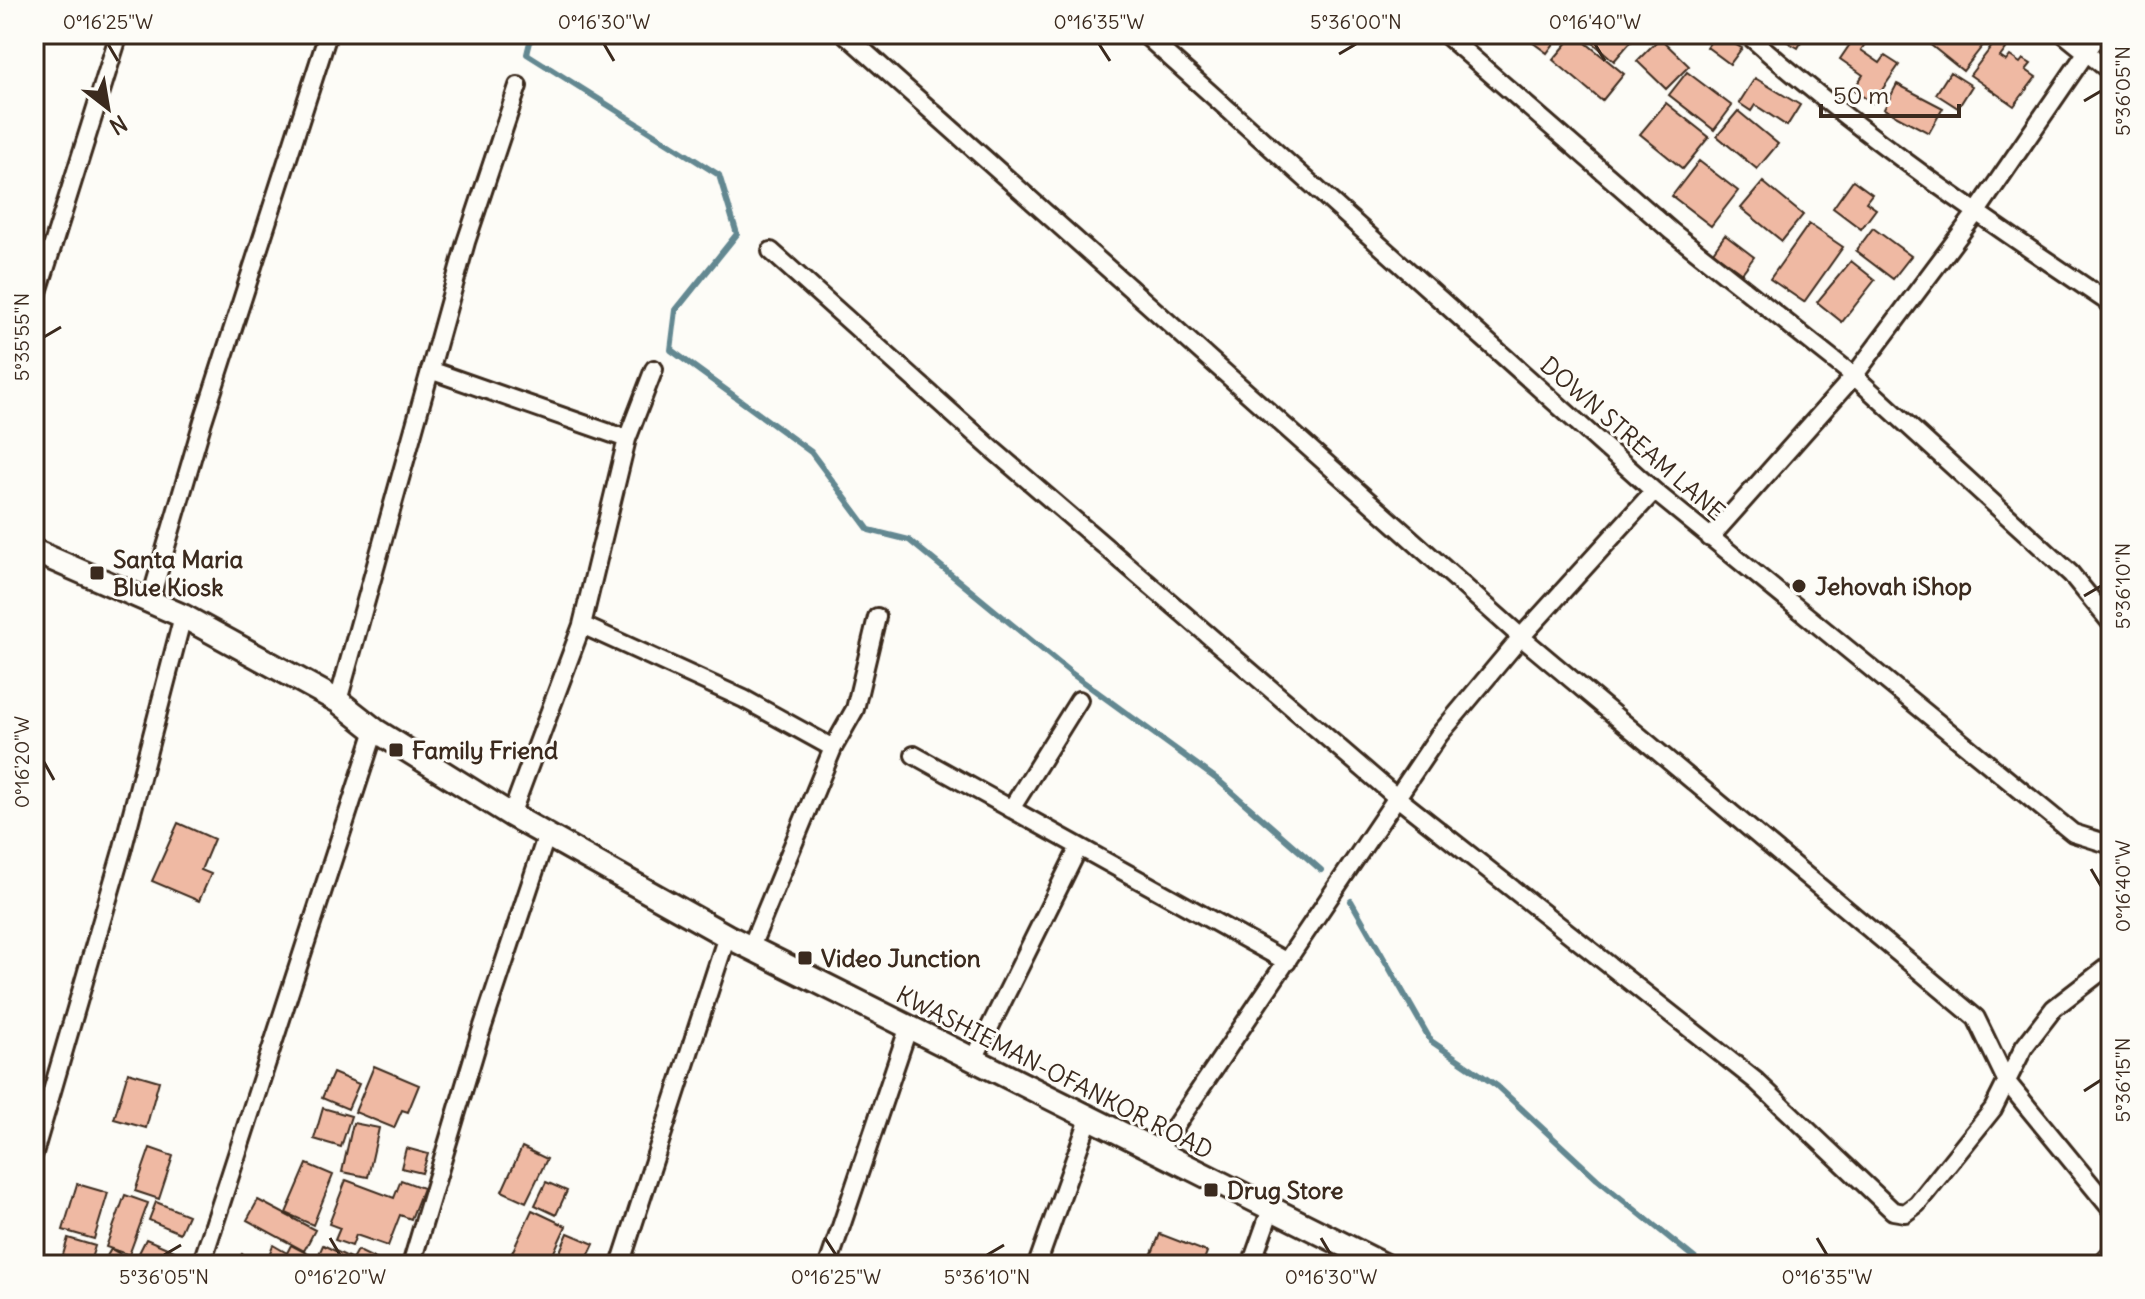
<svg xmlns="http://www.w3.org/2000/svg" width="2145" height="1299" viewBox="0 0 2145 1299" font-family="Delius,sans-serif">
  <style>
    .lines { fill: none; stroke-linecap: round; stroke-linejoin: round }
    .stream { stroke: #638891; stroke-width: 6 }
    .building { fill: #efb9a3; stroke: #3b2a1e; stroke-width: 2 }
    .minor-casing { stroke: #3b2a1e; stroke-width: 22 }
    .secondary-casing { stroke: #3b2a1e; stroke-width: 28 }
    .minor { stroke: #fdfcf7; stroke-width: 16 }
    .secondary { stroke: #fdfcf7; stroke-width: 22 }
    .ticks { fill: none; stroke: #3b2a1e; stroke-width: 3 }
    .poi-dot { fill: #3b2a1e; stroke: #fdfcf7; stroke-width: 3 }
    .labels { text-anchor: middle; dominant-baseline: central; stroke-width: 6; stroke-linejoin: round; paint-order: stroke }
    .street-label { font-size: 24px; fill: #3b2a1e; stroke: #fdfcf7 }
    .poi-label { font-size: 24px; font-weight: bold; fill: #3b2a1e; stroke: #fdfcf7; text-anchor: start }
    .neatline { fill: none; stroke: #3b2a1e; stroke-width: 3 }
    .ticks-label { font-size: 20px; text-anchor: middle; fill: #3b2a1e }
  </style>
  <rect width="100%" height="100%" fill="#fdfcf7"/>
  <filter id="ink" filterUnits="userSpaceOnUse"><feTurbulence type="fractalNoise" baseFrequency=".0125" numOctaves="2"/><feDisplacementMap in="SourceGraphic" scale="16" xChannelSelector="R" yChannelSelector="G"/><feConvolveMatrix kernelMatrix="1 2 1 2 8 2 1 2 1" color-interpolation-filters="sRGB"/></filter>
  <g filter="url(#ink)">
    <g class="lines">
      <path class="stream" d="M 532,34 L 527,54 L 719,175 L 737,234 L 676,310 L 671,350 L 811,452 L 869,530 L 909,540 L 1071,673 L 1218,780 L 1321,870
        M 1351,901 L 1431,1041 L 1497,1086 L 1597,1179 L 1703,1265"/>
    </g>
    <path class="building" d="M 1521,34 L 1561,34 L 1547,53 Z
      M 1575,34 L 1624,74 L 1602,101 L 1553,60 Z
      M 1583,34 L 1629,34 L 1634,38 L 1614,61 Z
      M 1716,34 L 1742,48 L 1730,64 L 1707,47 Z
      M 1774,34 L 1806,34 L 1798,48 Z
      M 1832,34 L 1856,34 L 1848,45 Z
      M 1857,34 L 1867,41 L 1861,50 L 1880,63 L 1885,56 L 1899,65 L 1873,103 L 1853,90 L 1863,75 L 1840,59 Z
      M 1917,34 L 1972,34 L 1984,44 L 1963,71 Z
      M 1660,38 L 1689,66 L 1666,89 L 1637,61 Z
      M 1996,41 L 2006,49 L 2000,57 L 2006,61 L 2010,56 L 2020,63 L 2023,59 L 2031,64 L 2026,70 L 2036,77 L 2014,106 L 1970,75 Z
      M 1687,72 L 1732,106 L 1714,130 L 1669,95 Z
      M 1950,72 L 1972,86 L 1958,108 L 1936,94 Z
      M 1755,78 L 1800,105 L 1787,126 L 1755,105 L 1751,111 L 1739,103 Z
      M 1897,84 L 1943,108 L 1929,133 L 1884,109 Z
      M 1666,103 L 1709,137 L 1683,169 L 1640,134 Z
      M 1738,111 L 1778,144 L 1757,169 L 1717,136 Z
      M 1699,161 L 1738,191 L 1711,226 L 1672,196 Z
      M 1853,180 L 1872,194 L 1866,202 L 1876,209 L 1861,229 L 1833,208 Z
      M 1763,182 L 1803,215 L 1782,241 L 1741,208 Z
      M 1809,224 L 1843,247 L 1804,302 L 1770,279 Z
      M 1873,228 L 1911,256 L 1893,279 L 1856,251 Z
      M 1725,235 L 1754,257 L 1742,273 L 1713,252 Z
      M 1851,261 L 1875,280 L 1842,322 L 1817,302 Z
      M 178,823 L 214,839 L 201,870 L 211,874 L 199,901 L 152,881 Z
      M 374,1066 L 419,1085 L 408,1112 L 402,1110 L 394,1128 L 355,1112 Z
      M 128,1072 L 159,1081 L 146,1128 L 114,1119 Z
      M 333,1073 L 359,1084 L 348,1109 L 322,1098 Z
      M 323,1108 L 351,1116 L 341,1147 L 314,1139 Z
      M 353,1123 L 379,1128 L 368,1177 L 342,1172 Z
      M 522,1147 L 547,1159 L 526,1202 L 502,1191 Z
      M 150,1148 L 173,1156 L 159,1199 L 135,1191 Z
      M 406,1148 L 428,1154 L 422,1173 L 401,1168 Z
      M 307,1164 L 333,1175 L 313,1225 L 286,1213 Z
      M 346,1180 L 394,1198 L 401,1180 L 423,1188 L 411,1219 L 400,1215 L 388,1246 L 356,1235 L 352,1246 L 335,1240 L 340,1228 L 329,1224 Z
      M 546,1182 L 567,1191 L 556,1215 L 535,1205 Z
      M 77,1184 L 108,1193 L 94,1239 L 63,1230 Z
      M 125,1195 L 148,1203 L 129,1255 L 106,1247 Z
      M 258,1200 L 315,1230 L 304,1251 L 247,1220 Z
      M 156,1202 L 188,1215 L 180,1233 L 149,1220 Z
      M 532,1210 L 566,1226 L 548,1265 L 522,1265 L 509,1259 Z
      M 568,1233 L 594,1244 L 584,1265 L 554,1265 Z
      M 1160,1234 L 1207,1252 L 1202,1265 L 1147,1265 Z
      M 68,1238 L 95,1246 L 89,1265 L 60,1265 Z
      M 146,1239 L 179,1253 L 174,1265 L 139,1253 Z
      M 273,1245 L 287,1253 L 291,1245 L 310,1255 L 304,1265 L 265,1265 Z
      M 323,1245 L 352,1259 L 357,1250 L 388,1265 L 314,1265 Z
      M 111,1249 L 135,1263 L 135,1265 L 102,1265 Z
      M 242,1254 L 256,1265 L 234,1265 Z"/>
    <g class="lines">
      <defs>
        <path id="minor" d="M 845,34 L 1521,637 L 1976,1018 L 2007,1082 L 2111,1209
          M 1144,34 L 1654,491 L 2073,833 L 2105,843 L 2111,836
          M 1445,34 L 1671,231 L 1854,376 L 2071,574 L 2111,623
          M 1747,34 C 1860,135 1986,220 2111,304
          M 2064,34 L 2111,72
          M 771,251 L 992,449 L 1395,796 L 1756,1081 L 1893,1211 L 1905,1213 L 1917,1204 L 1993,1109 L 2024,1047 L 2054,1008 L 2111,964
          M 34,305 L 119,34
          M 430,370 L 627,439
          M 1710,538 L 1854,376 L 1976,213 L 2099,34
          M 150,601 L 203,421 L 328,34
          M 582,625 L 744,699 L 833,748
          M 338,701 L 466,242 L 518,86
          M 914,755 L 1287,962
          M 1011,809 L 1079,700
          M 511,815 L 582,625 L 627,439 L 654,369
          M 751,947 L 833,748 L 855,709 L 877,617
          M 974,1059 L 1079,847
          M 34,1153 L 122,851 L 183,616
          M 1157,1153 L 1439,735 L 1521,637 L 1654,491
          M 201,1265 L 375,730
          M 411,1265 L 479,1038 L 547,834
          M 620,1265 L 727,936
          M 828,1265 L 909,1026
          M 1037,1265 L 1089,1119
          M 1251,1265 L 1271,1209
          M 2100,1265 L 2111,1253"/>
        <path id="secondary" d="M 34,551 L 183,616 L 338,701 L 375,730 L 511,815 L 727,936 L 1384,1265"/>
      </defs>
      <use href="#minor" class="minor-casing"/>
      <use href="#secondary" class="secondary-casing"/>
      <use href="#minor" class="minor"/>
      <use href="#secondary" class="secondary"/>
    </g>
  </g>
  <path class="ticks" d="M 108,44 L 118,61M 604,44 L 614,61M 1099,44 L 1110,61M 1595,44 L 1605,61M 1339,54 L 1356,44M 2084,101 L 2101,91M 44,337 L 61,327M 2084,596 L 2101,586M 44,762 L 54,780M 2091,869 L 2101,886M 2084,1091 L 2101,1080M 330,1238 L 340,1255M 825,1238 L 836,1255M 1321,1238 L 1331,1255M 1817,1238 L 1827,1255M 164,1255 L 181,1245M 987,1255 L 1004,1245"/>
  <g class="poi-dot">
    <rect x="89" y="565" width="16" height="16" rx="4"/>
    <circle cx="1799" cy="586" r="8"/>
    <rect x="388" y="742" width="16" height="16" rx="4"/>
    <rect x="797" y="950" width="16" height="16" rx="4"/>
    <rect x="1203" y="1182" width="16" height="16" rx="4"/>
  </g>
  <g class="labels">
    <g class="street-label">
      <text transform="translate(1633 438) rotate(41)">DOWN STREAM LANE</text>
      <text transform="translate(1055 1072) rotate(27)">KWASHIEMAN-OFANKOR ROAD</text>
    </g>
    <g class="poi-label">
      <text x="113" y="559">Santa Maria<tspan x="113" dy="28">Blue Kiosk</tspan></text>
      <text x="1815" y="586">Jehovah iShop</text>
      <text x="412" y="750">Family Friend</text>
      <text x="821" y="958">Video Junction</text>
      <text x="1227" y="1190">Drug Store</text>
    </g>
  </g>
  <rect width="2145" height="1299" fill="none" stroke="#fdfcf7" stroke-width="88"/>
  <g transform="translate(108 108) rotate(149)" stroke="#fdfcf7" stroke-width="6" paint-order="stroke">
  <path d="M0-6L14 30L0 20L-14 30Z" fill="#3b2a1e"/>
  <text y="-12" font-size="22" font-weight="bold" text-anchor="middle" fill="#3b2a1e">N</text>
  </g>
  <path d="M1821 104v12h138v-12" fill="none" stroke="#3b2a1e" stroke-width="4"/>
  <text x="1833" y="104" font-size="24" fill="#3b2a1e" stroke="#fdfcf7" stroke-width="6" paint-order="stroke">50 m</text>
  <rect x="44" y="44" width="2057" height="1211" class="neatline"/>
  <g class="ticks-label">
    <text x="108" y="29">0°16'25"W</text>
    <text x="604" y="29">0°16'30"W</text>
    <text x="1099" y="29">0°16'35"W</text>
    <text x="1356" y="29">5°36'00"N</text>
    <text x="1595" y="29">0°16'40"W</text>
    <text transform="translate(2123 91) rotate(-90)" y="7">5°36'05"N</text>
    <text transform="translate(22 337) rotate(-90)" y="7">5°35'55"N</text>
    <text transform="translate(2123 586) rotate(-90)" y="7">5°36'10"N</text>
    <text transform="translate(22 762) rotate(-90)" y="7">0°16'20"W</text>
    <text transform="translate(2123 886) rotate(-90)" y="7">0°16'40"W</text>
    <text transform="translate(2123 1080) rotate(-90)" y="7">5°36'15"N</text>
    <text x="164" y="1284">5°36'05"N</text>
    <text x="340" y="1284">0°16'20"W</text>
    <text x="836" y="1284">0°16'25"W</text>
    <text x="987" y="1284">5°36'10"N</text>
    <text x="1331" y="1284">0°16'30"W</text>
    <text x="1827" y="1284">0°16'35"W</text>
  </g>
</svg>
